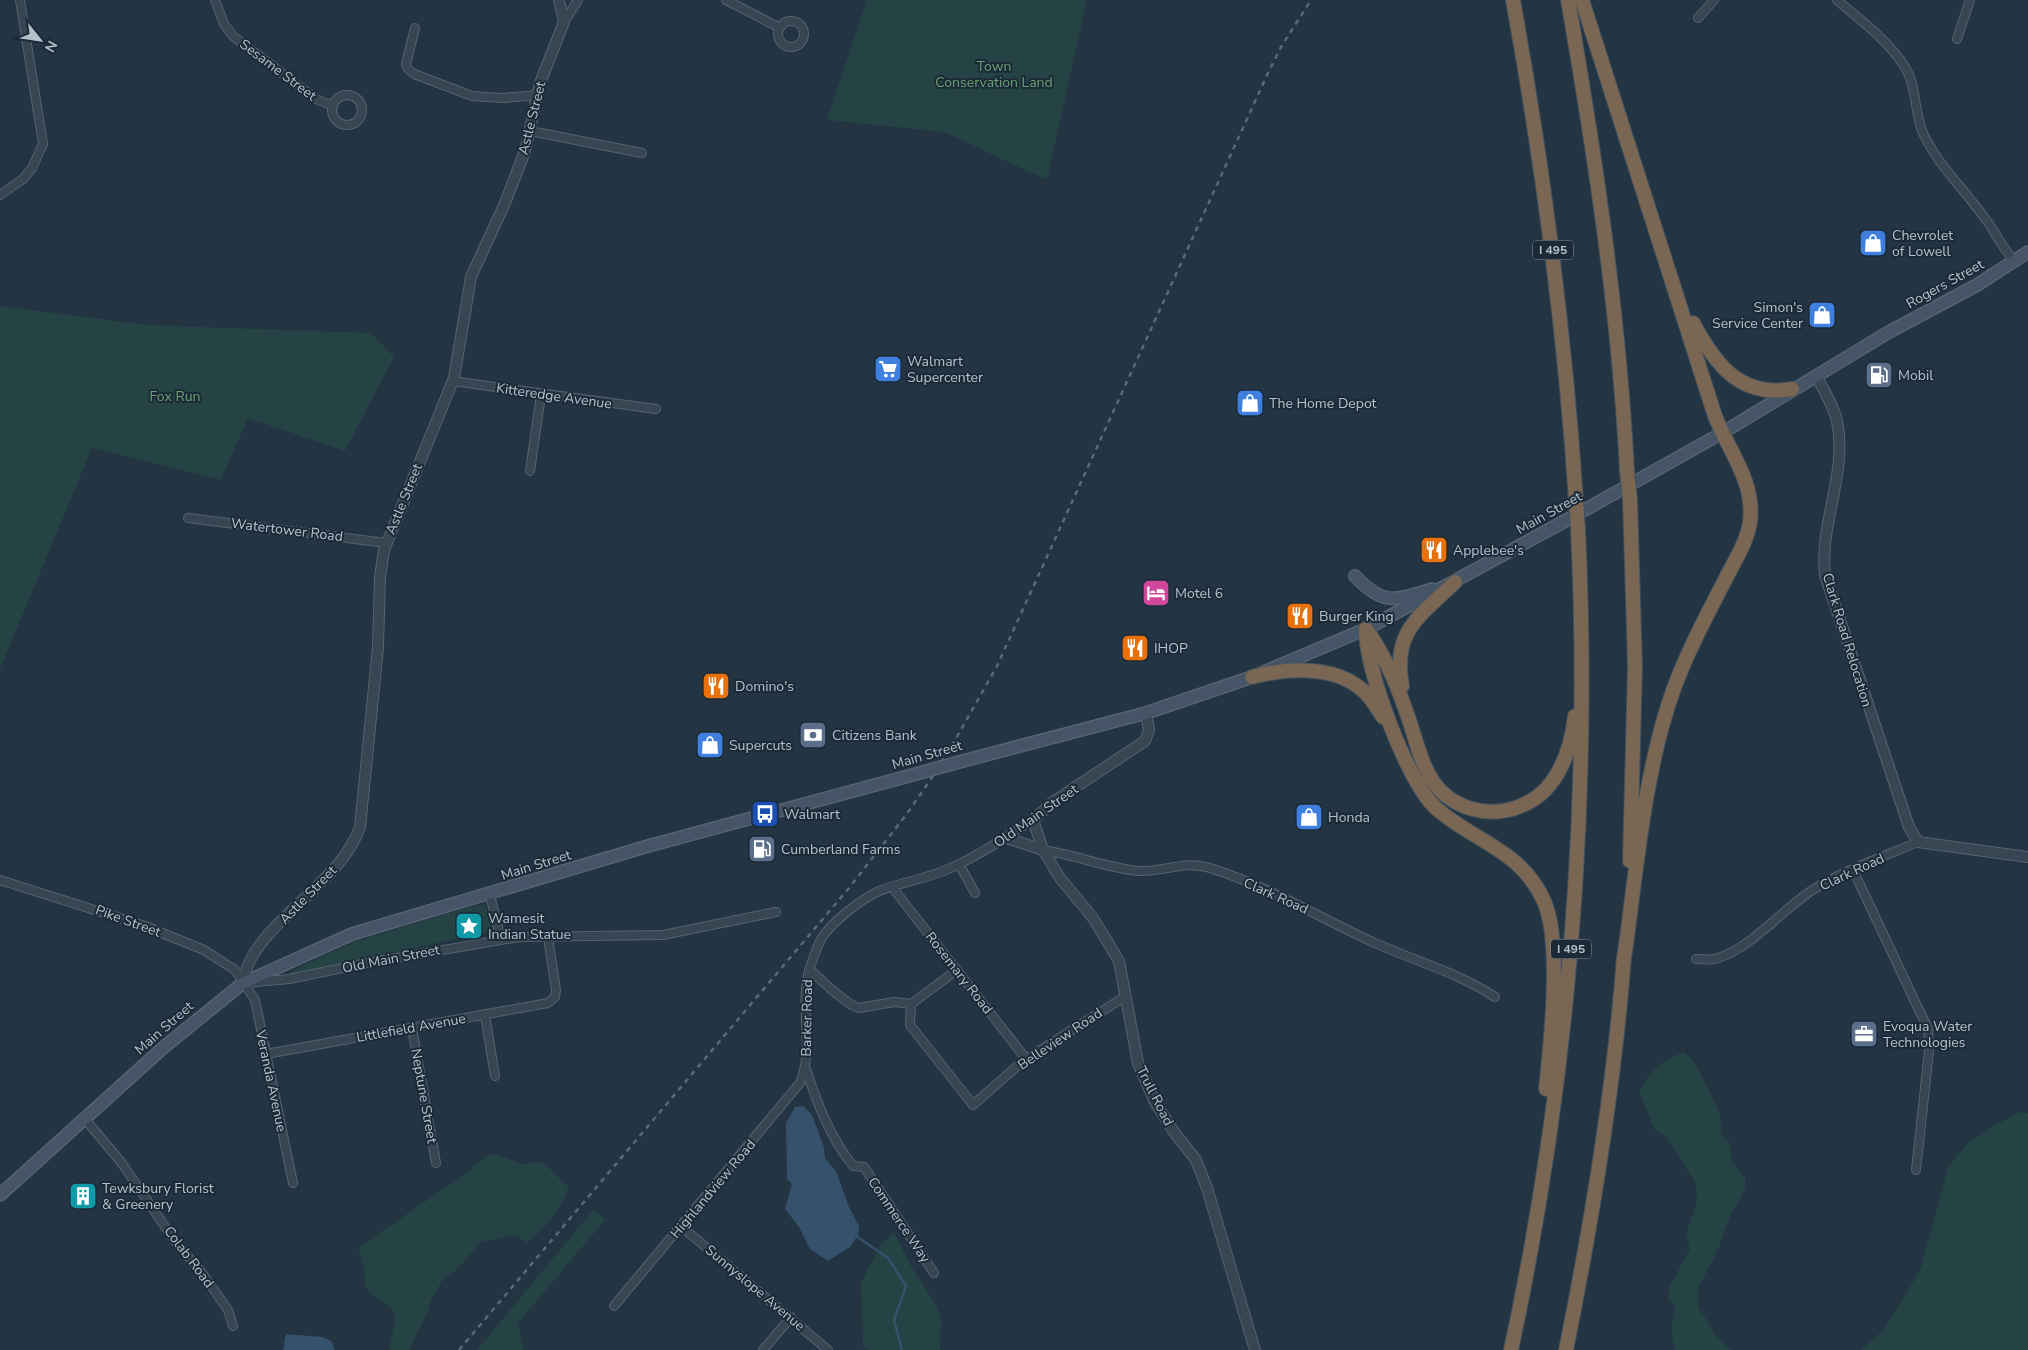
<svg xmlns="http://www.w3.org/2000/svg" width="2028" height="1350" viewBox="0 0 2028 1350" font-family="'Nunito Sans',sans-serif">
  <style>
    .green { fill: #254344 }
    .water { fill: #35516b }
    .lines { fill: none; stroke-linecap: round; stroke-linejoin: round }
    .stream { stroke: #35516b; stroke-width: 2.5 }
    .minor-casing { stroke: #566370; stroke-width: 10 }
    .tertiary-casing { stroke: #566370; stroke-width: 12 }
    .secondary-casing { stroke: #566370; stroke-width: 14 }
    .motorway-casing { stroke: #42505d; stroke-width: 16 }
    .minor { stroke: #384552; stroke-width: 8 }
    .tertiary { stroke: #384552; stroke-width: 10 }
    .secondary { stroke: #455466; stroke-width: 11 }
    .motorway { stroke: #796754; stroke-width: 14 }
    .rail { stroke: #596a7a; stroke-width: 2.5; stroke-dasharray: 5 5; stroke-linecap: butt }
    .secondary-bridge-casing { stroke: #566370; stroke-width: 14; stroke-linecap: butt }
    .motorway-bridge-casing { stroke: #42505d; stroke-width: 16; stroke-linecap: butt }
    .secondary-bridge { stroke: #455466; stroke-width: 11 }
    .motorway-bridge { stroke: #796754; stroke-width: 14 }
    .labels { text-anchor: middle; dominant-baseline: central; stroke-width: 4; stroke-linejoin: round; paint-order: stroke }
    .shield { fill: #1c2a38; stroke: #8793a0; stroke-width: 1 }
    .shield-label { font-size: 12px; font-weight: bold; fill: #b5c0cd }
    .park-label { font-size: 14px; fill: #69a071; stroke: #1c2a38 }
    .street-label { font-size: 14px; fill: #b5c0cd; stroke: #1c2a38 }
    .poi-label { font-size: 14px; fill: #b5c0cd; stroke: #1c2a38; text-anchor: start }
  </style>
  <rect width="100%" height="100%" fill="#233443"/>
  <path class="green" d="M 867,0 L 1087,0 L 1047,180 L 944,132 L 827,120 Z
    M 0,306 L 147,325 L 371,333 L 394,357 L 345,451 L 248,418 L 221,480 L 92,448 L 0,669 Z
    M 478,905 L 485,905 L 493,931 L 292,974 L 291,971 L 354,942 Z
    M 1684,1052 L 1697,1066 L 1720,1113 L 1722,1136 L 1730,1143 L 1732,1162 L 1745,1177 L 1745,1189 L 1730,1217 L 1716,1254 L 1698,1288 L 1698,1308 C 1712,1324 1713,1338 1732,1350 L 1676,1350 C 1669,1337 1672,1319 1676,1305 L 1668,1300 L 1670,1286 L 1690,1249 L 1686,1235 L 1697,1202 L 1696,1184 L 1667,1137 L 1655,1130 L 1639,1092 C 1651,1069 1659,1062 1684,1052 Z
    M 2020,1112 L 2028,1113 L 2028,1350 L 1861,1350 L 1883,1330 L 1920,1271 L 1948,1167 L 1965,1146 L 1988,1129 Z
    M 496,1154 L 521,1164 L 543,1162 L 569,1188 C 561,1209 545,1230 526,1243 L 516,1235 L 481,1242 L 456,1271 L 443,1279 L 431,1300 L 427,1314 L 409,1350 L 389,1350 C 391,1341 396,1319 394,1311 L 372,1295 L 365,1287 C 367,1272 360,1262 359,1247 L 465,1174 L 484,1157 Z
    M 593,1210 L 605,1220 L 518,1323 L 524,1350 L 477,1350 Z
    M 894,1232 L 909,1263 L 935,1303 L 941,1320 L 940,1350 L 869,1350 L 863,1347 L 861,1283 L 880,1246 Z"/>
  <path class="water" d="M 803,1106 L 812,1115 L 824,1147 L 825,1158 L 836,1171 L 849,1207 L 859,1226 L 858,1235 L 850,1247 L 828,1261 L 810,1249 L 799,1227 L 785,1209 L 792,1184 L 787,1179 L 786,1123 L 795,1107 Z
    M 286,1334 L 323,1337 L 331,1341 L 335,1350 L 283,1350 Z"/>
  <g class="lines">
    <path class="stream" d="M 856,1236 L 888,1258 L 906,1286 L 894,1320 L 902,1350"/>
    <defs>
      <path id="minor" d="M 215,0 L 224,24 L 233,36 L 316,99 L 333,106
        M 726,0 L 780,28
        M 1837,0 C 1861,21 1888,40 1905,67 C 1917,87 1914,112 1923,133 C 1937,164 1964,189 1984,217 C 1995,231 2002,247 2014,261
        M 1698,18 L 1714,0
        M778 34a13 13 0 1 1 26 0a13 13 0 1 1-26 0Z
        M 564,22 L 578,0
        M 415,28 L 406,64 L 408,69 L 414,74 L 472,96 L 503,98 L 537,95
        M 1957,39 L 1970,0
        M332 110a15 15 0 1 1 30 0a15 15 0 1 1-30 0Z
        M 530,131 L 642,153
        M 0,195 L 23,179 L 32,168 L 43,144 L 20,0
        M 452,381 L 656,409
        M 530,471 L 541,395
        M 188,518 L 386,543
        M 1043,850 C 1076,855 1107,868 1139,871 C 1164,872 1185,860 1210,868 C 1268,886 1320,918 1375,943 C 1415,961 1459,973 1495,997
        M 959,864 L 975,893
        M 1853,870 L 1928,1029 L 1929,1051 L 1916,1170
        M 0,880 L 145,926 L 204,950 L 235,970 L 255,1000 L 293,1183
        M 892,887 L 1026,1059
        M 490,895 L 501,940
        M 1696,959 C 1703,959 1711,961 1718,958 C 1752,947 1781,911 1811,891 C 1843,870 1883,857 1918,842
        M 809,969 L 832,990 L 850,1004 L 859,1008 L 894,1002 L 911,1004
        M 247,983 L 289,979 L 367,963 L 519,937 L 663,935 L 776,912
        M 911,1004 L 910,1025 L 973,1105 L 1023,1061 L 1126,996
        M 911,1004 L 957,970
        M 485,1015 L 495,1076
        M 412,1028 L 436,1163
        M 266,1054 L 548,1003 L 555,997 L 556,990 L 548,937
        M 806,1069 C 817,1103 830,1137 853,1166 L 864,1167 L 934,1273
        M 85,1119 L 121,1162 L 174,1240 L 202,1273 L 228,1310 L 233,1326
        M 682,1227 L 828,1350
        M 614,1306 L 800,1083 C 815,1047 799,1008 809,971 C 811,964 819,941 823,936 C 836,919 860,900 879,891 C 902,882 926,879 948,869 C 979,856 1005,837 1033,820
        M 763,1350 L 791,1317"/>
      <path id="tertiary" d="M 1816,376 C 1824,390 1833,405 1837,421 C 1848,473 1819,524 1825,575 L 1909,827 L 1918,842 L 2028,857
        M 1146,713 L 1149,730 L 1145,741 L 1053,802 L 1033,820 L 1043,850 L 1060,878 L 1093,918 L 1119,961 L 1138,1063 L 1155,1102 L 1174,1132 L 1196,1160 L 1207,1188 L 1255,1350
        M 1007,838 L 1043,850
        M 243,983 C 251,924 339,888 360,827 L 378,647 L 380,577 L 384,550 L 454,378 L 471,277 L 505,203 L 525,151 L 540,83 L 564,22 L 559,0"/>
      <path id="secondary" d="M 1355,576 C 1384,607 1395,600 1432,589
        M 963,761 L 1146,713 L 1252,677 L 1366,629 L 1565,521 L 1722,433 L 1889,332 L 1977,285 L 2028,252
        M 0,1195 L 164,1047 L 243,983 L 352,934 L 648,846 L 905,777"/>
      <path id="motorway" d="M 1513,0 C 1543,166 1565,333 1576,501
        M 1568,0 C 1595,156 1619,313 1627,471
        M 1582,0 L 1715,416 C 1729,452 1755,481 1750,522 C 1747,542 1735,560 1726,578 C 1707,615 1687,652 1673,691 C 1643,775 1636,878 1623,966
        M 1693,323 C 1715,364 1740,398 1792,389
        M 1630,500 L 1635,666 L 1630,861
        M 1366,629 C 1365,668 1407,783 1437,809 C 1475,842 1521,850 1544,901 C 1562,942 1551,1043 1546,1089
        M 1366,629 C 1384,654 1396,682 1406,711 C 1414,732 1418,755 1429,775 C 1448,809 1490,821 1525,804 C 1558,789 1571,750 1575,716
        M 1252,677 C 1286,668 1333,665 1361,689 C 1371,696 1376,707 1383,717
        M 1402,686 C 1392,631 1419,617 1455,582
        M 1511,1350 C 1569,1080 1591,805 1578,529
        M 1566,1350 C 1592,1221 1614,1089 1624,957"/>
    </defs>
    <use href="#minor" class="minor-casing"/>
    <use href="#tertiary" class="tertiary-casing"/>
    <use href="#secondary" class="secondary-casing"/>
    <use href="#motorway" class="motorway-casing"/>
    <use href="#minor" class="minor"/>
    <use href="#tertiary" class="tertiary"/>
    <use href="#secondary" class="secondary"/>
    <use href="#motorway" class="motorway"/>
    <path class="rail" d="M 459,1350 L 849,888 L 906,815 L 931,779 L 954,742 L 997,666 L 1268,73 L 1281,47 L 1311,0"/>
    <defs>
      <path id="secondary-bridge" d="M 905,777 L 963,761"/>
      <path id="motorway-bridge" d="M 1627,471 L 1630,500
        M 1576,501 L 1578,529"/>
    </defs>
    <use href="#secondary-bridge" class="secondary-bridge-casing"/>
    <use href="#motorway-bridge" class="motorway-bridge-casing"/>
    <use href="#secondary-bridge" class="secondary-bridge"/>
    <use href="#motorway-bridge" class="motorway-bridge"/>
  </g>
  <defs>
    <symbol id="shop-square" viewBox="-11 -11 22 22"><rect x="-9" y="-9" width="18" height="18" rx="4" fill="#3f7fe0" stroke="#1c2a38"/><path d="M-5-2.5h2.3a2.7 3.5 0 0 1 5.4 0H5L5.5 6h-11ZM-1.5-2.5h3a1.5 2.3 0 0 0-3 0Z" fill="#fff"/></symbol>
    <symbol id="supermarket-square" viewBox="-11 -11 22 22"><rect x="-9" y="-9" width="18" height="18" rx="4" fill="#3f7fe0" stroke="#1c2a38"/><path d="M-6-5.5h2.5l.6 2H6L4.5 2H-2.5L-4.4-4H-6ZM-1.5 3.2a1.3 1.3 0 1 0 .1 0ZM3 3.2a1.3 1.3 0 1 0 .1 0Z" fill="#fff"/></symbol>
    <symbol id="fuel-square" viewBox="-11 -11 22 22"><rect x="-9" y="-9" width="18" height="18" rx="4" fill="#5c6f8a" stroke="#1c2a38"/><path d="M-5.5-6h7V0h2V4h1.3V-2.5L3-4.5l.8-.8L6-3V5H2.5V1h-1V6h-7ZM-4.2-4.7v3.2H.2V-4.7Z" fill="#fff"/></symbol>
    <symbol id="restaurant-square" viewBox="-11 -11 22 22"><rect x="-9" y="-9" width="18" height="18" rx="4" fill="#e8710a" stroke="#1c2a38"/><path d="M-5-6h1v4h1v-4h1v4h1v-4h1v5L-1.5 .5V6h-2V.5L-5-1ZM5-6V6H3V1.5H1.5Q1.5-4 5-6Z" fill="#fff"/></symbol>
    <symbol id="hotel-square" viewBox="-11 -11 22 22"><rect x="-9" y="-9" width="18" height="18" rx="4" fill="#d1479c" stroke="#1c2a38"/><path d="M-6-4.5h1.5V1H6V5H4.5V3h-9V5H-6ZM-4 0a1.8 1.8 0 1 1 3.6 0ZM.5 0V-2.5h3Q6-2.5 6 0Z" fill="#fff"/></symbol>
    <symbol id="bank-square" viewBox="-11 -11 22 22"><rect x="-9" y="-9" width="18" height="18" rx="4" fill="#5c6f8a" stroke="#1c2a38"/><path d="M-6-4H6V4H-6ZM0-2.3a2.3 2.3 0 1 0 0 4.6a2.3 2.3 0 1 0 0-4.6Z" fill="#fff"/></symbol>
    <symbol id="bus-square" viewBox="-11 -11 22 22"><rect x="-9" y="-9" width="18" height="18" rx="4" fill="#1a4fb4" stroke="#1c2a38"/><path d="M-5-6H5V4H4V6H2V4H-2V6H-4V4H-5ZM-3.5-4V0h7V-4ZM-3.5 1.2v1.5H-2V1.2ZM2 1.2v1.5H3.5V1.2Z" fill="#fff"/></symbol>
    <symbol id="sight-square" viewBox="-11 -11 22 22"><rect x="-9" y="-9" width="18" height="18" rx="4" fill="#0f9aa8" stroke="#1c2a38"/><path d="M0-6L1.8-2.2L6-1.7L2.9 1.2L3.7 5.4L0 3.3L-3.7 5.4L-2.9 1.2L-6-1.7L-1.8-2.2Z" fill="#fff"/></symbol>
    <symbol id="office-square" viewBox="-11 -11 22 22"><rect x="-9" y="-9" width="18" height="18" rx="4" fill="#5c6f8a" stroke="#1c2a38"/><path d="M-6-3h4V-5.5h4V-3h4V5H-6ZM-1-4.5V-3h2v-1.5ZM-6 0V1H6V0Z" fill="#fff"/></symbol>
    <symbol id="building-square" viewBox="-11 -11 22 22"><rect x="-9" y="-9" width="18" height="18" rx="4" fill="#0f9aa8" stroke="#1c2a38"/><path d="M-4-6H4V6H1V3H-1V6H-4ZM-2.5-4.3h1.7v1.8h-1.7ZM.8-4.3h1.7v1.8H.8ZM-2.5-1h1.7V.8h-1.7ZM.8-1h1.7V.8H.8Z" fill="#fff"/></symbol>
  </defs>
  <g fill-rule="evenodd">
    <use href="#shop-square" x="1857" y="227" width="32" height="32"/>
    <use href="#shop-square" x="1806" y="299" width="32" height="32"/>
    <use href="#supermarket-square" x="872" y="353" width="32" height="32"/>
    <use href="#fuel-square" x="1863" y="359" width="32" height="32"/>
    <use href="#shop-square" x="1234" y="387" width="32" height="32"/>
    <use href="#restaurant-square" x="1418" y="534" width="32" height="32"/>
    <use href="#hotel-square" x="1140" y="577" width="32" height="32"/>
    <use href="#restaurant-square" x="1284" y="600" width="32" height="32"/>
    <use href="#restaurant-square" x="1119" y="632" width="32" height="32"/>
    <use href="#restaurant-square" x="700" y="670" width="32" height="32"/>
    <use href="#bank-square" x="797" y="719" width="32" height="32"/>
    <use href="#shop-square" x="694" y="729" width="32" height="32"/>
    <use href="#bus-square" x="749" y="798" width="32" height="32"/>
    <use href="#shop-square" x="1293" y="801" width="32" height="32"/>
    <use href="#fuel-square" x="746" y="833" width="32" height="32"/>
    <use href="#sight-square" x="453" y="910" width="32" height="32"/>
    <use href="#office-square" x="1848" y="1018" width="32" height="32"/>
    <use href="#building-square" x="67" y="1180" width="32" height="32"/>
  </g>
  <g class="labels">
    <g class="shield">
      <rect x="1533" y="240.5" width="40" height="19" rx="4"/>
      <rect x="1551" y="939.5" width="40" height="19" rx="4"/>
    </g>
    <g class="shield-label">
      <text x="1553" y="250">I 495</text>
      <text x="1571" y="949">I 495</text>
    </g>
    <g class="park-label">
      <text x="994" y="66">Town<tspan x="994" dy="16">Conservation Land</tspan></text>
      <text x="175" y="396">Fox Run</text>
    </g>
    <g class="street-label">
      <text transform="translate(278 70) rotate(37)">Sesame Street</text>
      <text transform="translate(532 118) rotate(-76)">Astle Street</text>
      <text transform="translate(1945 284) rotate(-29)">Rogers Street</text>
      <text transform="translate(554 396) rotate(8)">Kitteredge Avenue</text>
      <text transform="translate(404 499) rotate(-68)">Astle Street</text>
      <text transform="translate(1549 513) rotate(-29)">Main Street</text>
      <text transform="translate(287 530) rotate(7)">Watertower Road</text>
      <text transform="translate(1847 640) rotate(73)">Clark Road Relocation</text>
      <text transform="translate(927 755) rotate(-16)">Main Street</text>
      <text transform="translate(1036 816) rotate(-35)">Old Main Street</text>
      <text transform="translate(536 865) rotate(-17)">Main Street</text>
      <text transform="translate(1852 872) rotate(-25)">Clark Road</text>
      <text transform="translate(308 895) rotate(-46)">Astle Street</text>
      <text transform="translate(1276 896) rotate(24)">Clark Road</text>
      <text transform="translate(128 921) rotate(20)">Pike Street</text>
      <text transform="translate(391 959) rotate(-11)">Old Main Street</text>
      <text transform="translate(959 973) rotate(52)">Rosemary Road</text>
      <text transform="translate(807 1018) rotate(-89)">Barker Road</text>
      <text transform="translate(164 1028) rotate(-41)">Main Street</text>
      <text transform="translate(411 1028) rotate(-10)">Littlefield Avenue</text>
      <text transform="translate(1060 1039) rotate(-34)">Belleview Road</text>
      <text transform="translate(271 1081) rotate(78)">Veranda Avenue</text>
      <text transform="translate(424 1096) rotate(80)">Neptune Street</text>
      <text transform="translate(1155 1096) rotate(63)">Trull Road</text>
      <text transform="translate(713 1189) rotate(-50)">Highlandview Road</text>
      <text transform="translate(899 1220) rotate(56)">Commerce Way</text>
      <text transform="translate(189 1257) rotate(53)">Colab Road</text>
      <text transform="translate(755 1288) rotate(40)">Sunnyslope Avenue</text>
    </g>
    <g class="poi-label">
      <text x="1892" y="235">Chevrolet<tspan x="1892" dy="16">of Lowell</tspan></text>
      <text x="1803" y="307" text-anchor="end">Simon's<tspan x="1803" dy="16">Service Center</tspan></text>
      <text x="907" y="361">Walmart<tspan x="907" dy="16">Supercenter</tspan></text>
      <text x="1898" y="375">Mobil</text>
      <text x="1269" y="403">The Home Depot</text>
      <text x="1453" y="550">Applebee's</text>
      <text x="1175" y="593">Motel 6</text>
      <text x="1319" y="616">Burger King</text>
      <text x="1154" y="648">IHOP</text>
      <text x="735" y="686">Domino's</text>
      <text x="832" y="735">Citizens Bank</text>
      <text x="729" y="745">Supercuts</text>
      <text x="784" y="814">Walmart</text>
      <text x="1328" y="817">Honda</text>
      <text x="781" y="849">Cumberland Farms</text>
      <text x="488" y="918">Wamesit<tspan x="488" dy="16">Indian Statue</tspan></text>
      <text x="1883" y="1026">Evoqua Water<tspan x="1883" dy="16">Technologies</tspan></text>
      <text x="102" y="1188">Tewksbury Florist<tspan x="102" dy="16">&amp; Greenery</tspan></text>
    </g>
  </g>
  <g transform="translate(40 40) rotate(120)" stroke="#1c2a38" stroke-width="4" paint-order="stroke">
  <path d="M0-4L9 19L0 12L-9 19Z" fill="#b5c0cd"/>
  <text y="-8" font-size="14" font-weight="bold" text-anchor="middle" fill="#b5c0cd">N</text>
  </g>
</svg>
